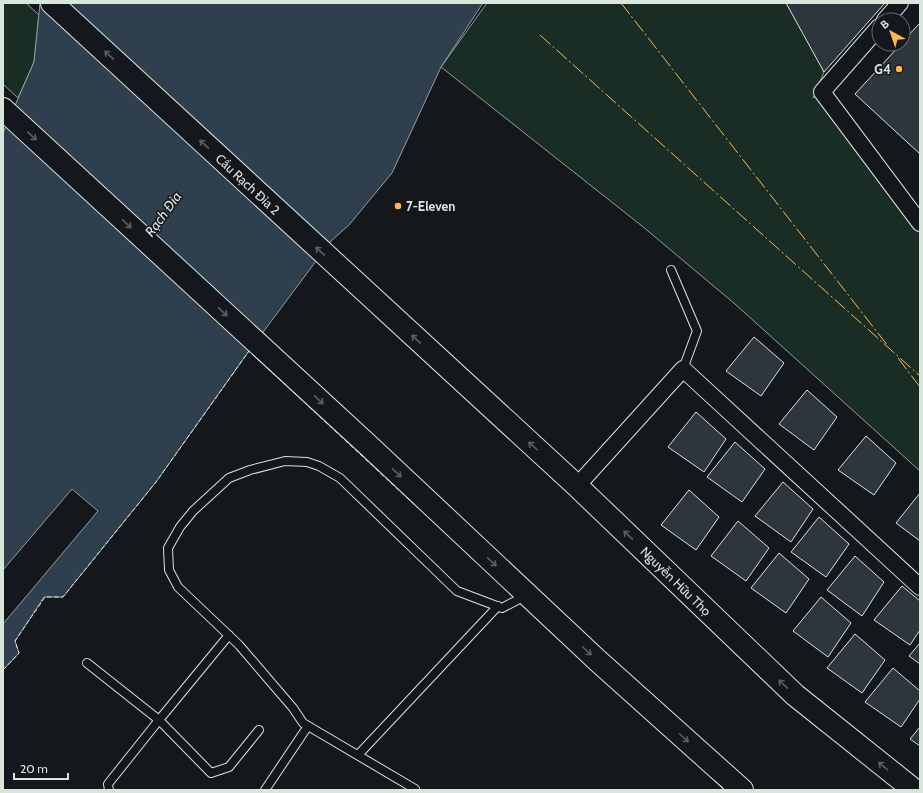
<svg xmlns="http://www.w3.org/2000/svg" width="923" height="793" viewBox="0 0 923 793" font-family="Cabin,sans-serif">
  <style>
    .green { fill: #1a2d24; stroke: #939e99 }
    .water { fill: #2f3f4d; stroke: #939e99 }
    .pier { fill: #14181c; stroke: #939e99 }
    .building { fill: #2c363c; stroke: #d8e6dc }
    .lines { fill: none; stroke-linecap: round; stroke-linejoin: round }
    .service-casing { stroke: #d8e6dc; stroke-width: 10 }
    .minor-casing { stroke: #d8e6dc; stroke-width: 18 }
    .primary-casing { stroke: #d8e6dc; stroke-width: 24 }
    .service { stroke: #14181c; stroke-width: 8 }
    .minor { stroke: #14181c; stroke-width: 16 }
    .primary { stroke: #14181c; stroke-width: 22 }
    .fence { stroke: #d8e6dc; stroke-width: 1; stroke-dasharray: 5 2; stroke-linecap: butt }
    .power { stroke: #ffb74d; stroke-width: 1; stroke-dasharray: 14 3 2 3; stroke-linecap: butt }
    .oneway { stroke: #59605f }
    .poi-dot { fill: #ffb74d; stroke: #14181c; stroke-width: 1.5 }
    .labels { text-anchor: middle; dominant-baseline: central; stroke-width: 3; stroke-linejoin: round; paint-order: stroke }
    .poi-label { font-size: 13px; font-weight: bold; fill: #d8e6dc; stroke: #14181c; text-anchor: end }
    .street-label { font-size: 13px; fill: #d8e6dc; stroke: #14181c }
    .water-label { font-size: 14px; font-style: italic; fill: #d8e6dc; stroke: #14181c }
  </style>
  <rect width="100%" height="100%" fill="#14181c"/>
  <path class="green" d="M 3,3 L 26,3 L 39,15 L 34,62 L 18,98 L 3,84 Z
    M 487,3 L 796,3 L 824,72 L 813,98 L 822,92 L 920,223 L 920,471 L 735,304 L 642,226 L 441,67 Z"/>
  <path class="water" d="M 40,3 L 483,3 L 441,67 L 392,173 L 349,225 L 331,241 L 249,351 L 156,482 L 63,597 L 44,597 L 15,641 L 19,653 L 3,670 L 3,133 L 34,62 Z"/>
  <path class="pier" d="M 72,489 L 98,511 L 3,624 L 3,570 Z"/>
  <path class="building" d="M 786,3 L 885,3 L 824,72 Z
    M 920,23 L 920,154 L 855,94 L 901,44 L 903,44 L 903,41 Z
    M 754,337 L 784,363 L 761,396 L 726,371 Z
    M 807,390 L 837,417 L 814,450 L 779,424 Z
    M 696,412 L 726,439 L 704,472 L 668,447 Z
    M 866,436 L 896,463 L 874,495 L 838,470 Z
    M 735,442 L 765,469 L 742,502 L 707,477 Z
    M 783,482 L 813,509 L 791,542 L 755,516 Z
    M 689,490 L 719,517 L 696,550 L 661,525 Z
    M 920,493 L 920,541 L 896,523 Z
    M 819,517 L 849,544 L 826,577 L 791,552 Z
    M 738,521 L 769,548 L 746,581 L 711,556 Z
    M 779,553 L 809,579 L 786,613 L 751,588 Z
    M 855,556 L 884,582 L 862,616 L 827,590 Z
    M 902,586 L 920,601 L 920,630 L 910,645 L 874,620 Z
    M 821,597 L 851,623 L 828,657 L 793,631 Z
    M 855,634 L 885,660 L 862,693 L 827,668 Z
    M 920,643 L 920,664 L 909,656 Z
    M 893,668 L 920,691 L 920,699 L 901,727 L 865,702 Z
    M 920,727 L 920,746 L 910,739 Z"/>
  <g class="lines">
    <defs>
      <path id="service" d="M 671,270 L 697,331 L 683,369
        M 229,635 L 159,720 L 211,773 L 229,767 L 259,730
        M 87,663 L 159,720 L 108,784 L 109,790
        M 358,755 L 498,606
        M 415,789 L 303,723 L 293,708 L 239,645 L 178,587 L 169,570 L 168,548 L 180,527 L 193,511 L 229,478 L 250,470 L 285,461 L 307,462 L 319,466 L 340,478 L 457,591 L 502,608 L 527,595
        M 265,790 L 308,726"/>
      <path id="minor" d="M 885,20 L 900,3
        M 879,27 L 822,92 L 920,223
        M 577,486 L 683,369 L 920,587"/>
      <path id="primary" d="M 52,3 L 577,486 L 795,695 L 914,790
        M 3,109 L 369,446 L 597,660 L 742,790"/>
    </defs>
    <use href="#service" class="service-casing"/>
    <use href="#minor" class="minor-casing"/>
    <use href="#primary" class="primary-casing"/>
    <use href="#service" class="service"/>
    <use href="#minor" class="minor"/>
    <use href="#primary" class="primary"/>
    <path class="fence" d="M 3,670 L 19,653 L 15,641 L 45,597 L 63,597 L 156,482 L 249,351 L 418,508
      M 714,780 L 725,790"/>
    <path class="power" d="M 621,3 L 888,346
      M 540,35 L 920,376
      M 898,358 L 920,387"/>
  </g>
  <defs><path id="oneway-shaft" d="M-6 0H5M1.5-3L5.5 0L1.5 3" fill="none" stroke-width="1.6" stroke-linecap="round" stroke-linejoin="round"/></defs>
  <g class="oneway">
    <use href="#oneway-shaft" transform="translate(109 55) rotate(-137)"/>
    <use href="#oneway-shaft" transform="translate(32 136) rotate(43)"/>
    <use href="#oneway-shaft" transform="translate(204 144) rotate(-137)"/>
    <use href="#oneway-shaft" transform="translate(127 224) rotate(43)"/>
    <use href="#oneway-shaft" transform="translate(320 251) rotate(-137)"/>
    <use href="#oneway-shaft" transform="translate(223 312) rotate(43)"/>
    <use href="#oneway-shaft" transform="translate(416 339) rotate(-137)"/>
    <use href="#oneway-shaft" transform="translate(319 400) rotate(43)"/>
    <use href="#oneway-shaft" transform="translate(533 446) rotate(-138)"/>
    <use href="#oneway-shaft" transform="translate(397 473) rotate(43)"/>
    <use href="#oneway-shaft" transform="translate(628 535) rotate(-136)"/>
    <use href="#oneway-shaft" transform="translate(492 562) rotate(43)"/>
    <use href="#oneway-shaft" transform="translate(587 651) rotate(43)"/>
    <use href="#oneway-shaft" transform="translate(783 684) rotate(-136)"/>
    <use href="#oneway-shaft" transform="translate(684 738) rotate(42)"/>
    <use href="#oneway-shaft" transform="translate(883 766) rotate(-141)"/>
  </g>
  <g class="poi-dot">
    <circle cx="899" cy="69" r="4"/>
    <circle cx="398" cy="206" r="4"/>
  </g>
  <g class="labels">
    <g class="poi-label">
      <text x="891" y="69">G4</text>
      <text x="406" y="206" text-anchor="start">7-Eleven</text>
    </g>
    <g class="street-label">
      <text transform="translate(248 184) rotate(43)">Cầu Rạch Đỉa 2</text>
      <text transform="translate(676 581) rotate(44)">Nguyễn Hữu Thọ</text>
    </g>
    <g class="water-label">
      <text transform="translate(163 214) rotate(-54)">Rạch Đỉa</text>
    </g>
  </g>
  <rect width="923" height="793" fill="none" stroke="#d8e6dc" stroke-width="8"/>
  <g transform="translate(891 32) rotate(320)"><circle r="19" fill="#14181c" stroke="#626a69"/>
  <path d="M0-3L7 15L0 10L-7 15Z" fill="#ffb74d"/>
  <text y="-6" font-size="11" font-weight="bold" text-anchor="middle" fill="#d8e6dc">B</text>
  </g>
  <path d="M14 773v6h54v-6" fill="none" stroke="#d8e6dc" stroke-width="2"/>
  <text x="20" y="773" font-size="12" fill="#d8e6dc" stroke="#14181c" stroke-width="3" paint-order="stroke">20 m</text>
</svg>
